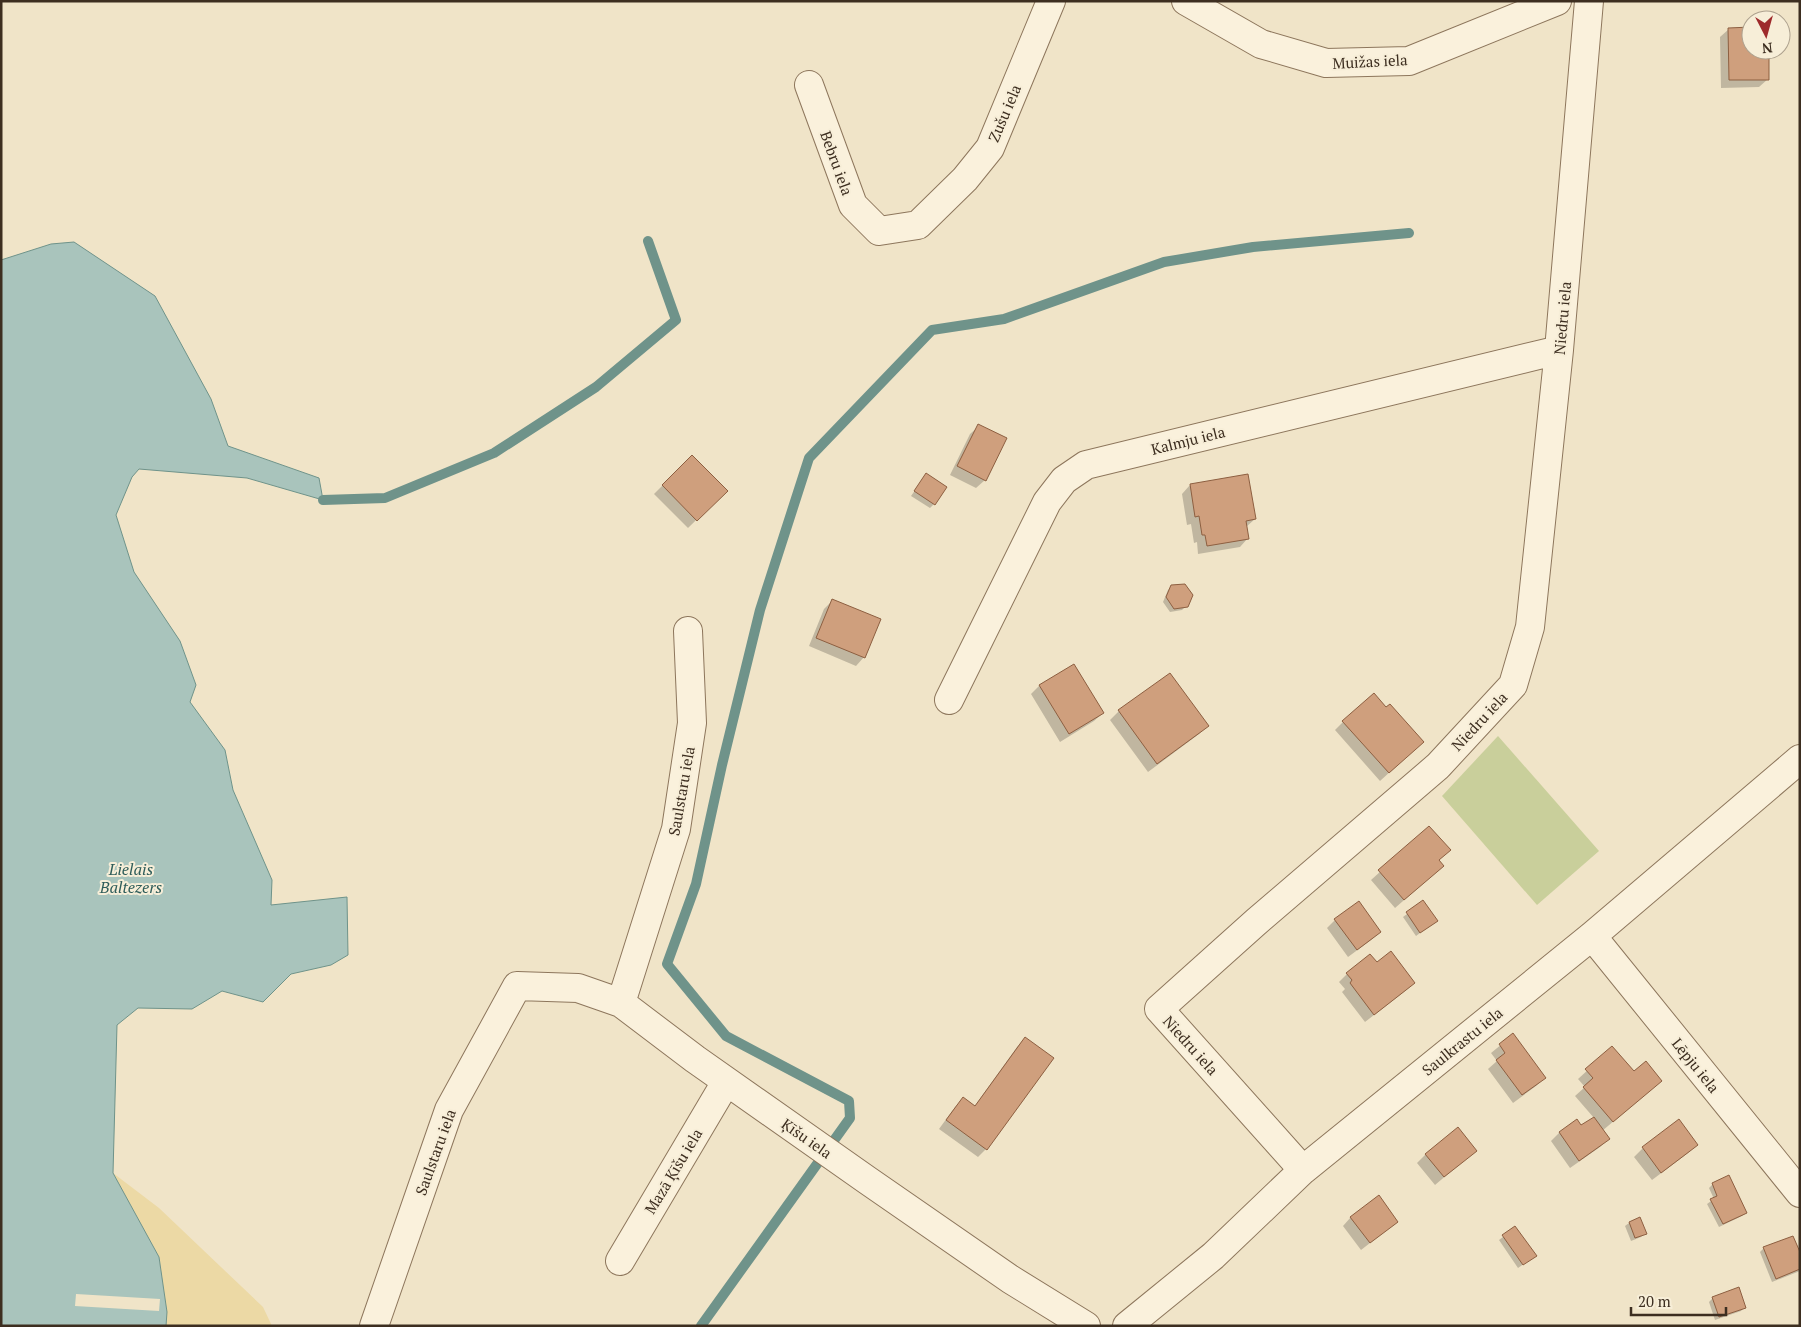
<svg xmlns="http://www.w3.org/2000/svg" width="1801" height="1327" viewBox="0 0 1801 1327" font-family="'PT Serif',serif">
  <style>
    .green { fill: #c9cf9b }
    .sand { fill: #ecd9a5 }
    .water { fill: #a9c4bc; stroke: #6f938a }
    .pier { fill: #f0e4c8 }
    .shadow { fill: #0003 }
    .lines { fill: none; stroke-linecap: round; stroke-linejoin: round }
    .stream { stroke: #6f938a; stroke-width: 10 }
    .building { fill: #cf9f7d; stroke: #8d5f41 }
    .minor-casing { stroke: #8d765c; stroke-width: 30 }
    .minor { stroke: #faf1dc; stroke-width: 28 }
    .labels { text-anchor: middle; dominant-baseline: central; stroke-width: 4; stroke-linejoin: round; paint-order: stroke }
    .street-label { font-size: 15px; fill: #3d2e20; stroke: #f7eed8 }
    .water-label { font-size: 16px; font-style: italic; fill: #2f5d5a; stroke: #f7eed8 }
  </style>
  <rect width="100%" height="100%" fill="#f0e4c8"/>
  <path class="green" d="M 1498,736 L 1599,851 L 1537,905 L 1442,796 Z"/>
  <path class="sand" d="M 113,1173 L 159,1208 L 263,1307 L 272,1326 L 166,1326 L 166,1312 L 159,1257 Z"/>
  <path class="water" d="M 74,242 L 155,296 L 211,399 L 228,446 L 319,478 L 323,500 L 247,478 L 139,469 L 132,477 L 116,515 L 134,572 L 180,641 L 196,685 L 190,702 L 225,750 L 233,790 L 272,880 L 271,905 L 347,897 L 348,955 L 331,965 L 291,974 L 263,1002 L 222,991 L 192,1009 L 138,1008 L 117,1025 L 113,1173 L 159,1257 L 167,1312 L 166,1326 L 1,1326 L 1,260 L 51,244 Z"/>
  <path class="pier" d="M 76,1294 L 160,1299 L 159,1311 L 75,1306 Z"/>
  <path class="shadow" d="M 1729,29 L 1751,29 L 1751,50 L 1767,50 L 1768,79 L 1759,87 L 1721,88 L 1720,37 Z
    M 979,426 L 985,480 L 976,488 L 950,475 L 970,434 Z
    M 692,456 L 726,491 L 688,528 L 654,494 Z
    M 923,479 L 934,504 L 930,508 L 911,496 Z
    M 1190,485 L 1255,519 L 1246,527 L 1248,538 L 1240,547 L 1198,554 L 1197,542 L 1194,543 L 1191,524 L 1187,525 L 1182,494 Z
    M 1172,586 L 1186,606 L 1182,610 L 1170,612 L 1163,602 L 1168,590 Z
    M 832,601 L 864,657 L 856,666 L 809,646 L 824,609 Z
    M 1073,666 L 1103,713 L 1094,721 L 1060,742 L 1031,694 L 1039,686 Z
    M 1170,675 L 1207,726 L 1199,734 L 1148,772 L 1110,720 L 1119,711 Z
    M 1343,722 L 1414,750 L 1380,781 L 1335,730 Z
    M 1429,828 L 1438,861 L 1434,874 L 1395,908 L 1371,880 Z
    M 1423,902 L 1432,924 L 1416,936 L 1403,917 Z
    M 1335,920 L 1380,932 L 1371,940 L 1348,957 L 1327,928 Z
    M 1376,964 L 1414,983 L 1405,991 L 1365,1022 L 1342,992 L 1345,989 L 1339,982 L 1347,974 Z
    M 1513,1035 L 1544,1078 L 1536,1086 L 1513,1103 L 1488,1069 L 1497,1061 L 1491,1053 Z
    M 1025,1038 L 986,1149 L 978,1157 L 939,1129 L 955,1107 L 963,1099 L 974,1107 L 1017,1047 Z
    M 1612,1048 L 1634,1073 L 1652,1089 L 1602,1131 L 1608,1139 L 1600,1147 L 1570,1168 L 1551,1141 L 1559,1133 L 1576,1121 L 1581,1127 L 1594,1118 L 1575,1096 L 1585,1087 L 1578,1079 Z
    M 1679,1121 L 1696,1145 L 1688,1153 L 1652,1180 L 1634,1157 L 1643,1148 Z
    M 1475,1151 L 1435,1185 L 1417,1163 L 1425,1155 Z
    M 1713,1184 L 1746,1213 L 1742,1216 L 1719,1227 L 1707,1204 L 1714,1199 L 1709,1188 Z
    M 1351,1217 L 1397,1222 L 1361,1250 L 1343,1226 Z
    M 1629,1223 L 1645,1233 L 1641,1237 L 1631,1241 L 1625,1226 Z
    M 1515,1228 L 1531,1259 L 1518,1268 L 1499,1240 Z
    M 1764,1248 L 1800,1255 L 1800,1271 L 1772,1282 L 1760,1252 Z
    M 1713,1298 L 1745,1307 L 1741,1311 L 1715,1320 L 1709,1302 Z"/>
  <g class="lines">
    <path class="stream" d="M 323,500 L 385,498 L 494,453 L 596,387 L 676,320 L 648,241
      M 701,1326 L 850,1118 L 849,1101 L 726,1036 L 667,964 L 696,884 L 722,765 L 760,610 L 809,458 L 932,330 L 1004,319 L 1164,262 L 1253,247 L 1409,233"/>
  </g>
  <path class="building" d="M 1751,27 L 1751,50 L 1769,50 L 1769,80 L 1729,80 L 1728,28 Z
    M 978,424 L 1007,438 L 986,481 L 957,466 Z
    M 692,455 L 728,491 L 697,521 L 662,485 Z
    M 926,473 L 947,487 L 935,505 L 914,491 Z
    M 1248,474 L 1256,519 L 1246,521 L 1249,539 L 1207,546 L 1205,535 L 1202,535 L 1199,516 L 1195,517 L 1190,484 Z
    M 1185,584 L 1193,595 L 1188,607 L 1174,609 L 1166,597 L 1171,585 Z
    M 832,599 L 881,619 L 865,658 L 816,638 Z
    M 1074,664 L 1104,713 L 1069,734 L 1039,685 Z
    M 1170,673 L 1209,726 L 1157,764 L 1118,710 Z
    M 1374,693 L 1386,707 L 1390,704 L 1424,742 L 1389,773 L 1342,721 Z
    M 1429,826 L 1451,850 L 1439,860 L 1444,866 L 1404,900 L 1378,870 Z
    M 1423,900 L 1438,921 L 1420,933 L 1406,912 Z
    M 1359,901 L 1381,932 L 1357,950 L 1334,919 Z
    M 1391,951 L 1415,983 L 1374,1015 L 1350,983 L 1352,980 L 1346,973 L 1370,954 L 1377,962 Z
    M 1513,1033 L 1546,1078 L 1522,1095 L 1496,1060 L 1505,1053 L 1499,1044 Z
    M 1025,1037 L 1054,1058 L 987,1150 L 946,1120 L 963,1097 L 975,1106 Z
    M 1612,1046 L 1634,1071 L 1646,1061 L 1662,1081 L 1613,1122 L 1583,1087 L 1593,1078 L 1585,1069 Z
    M 1594,1117 L 1610,1139 L 1579,1161 L 1559,1132 L 1577,1119 L 1581,1125 Z
    M 1679,1119 L 1698,1145 L 1661,1173 L 1642,1147 Z
    M 1458,1127 L 1477,1151 L 1444,1177 L 1425,1154 Z
    M 1729,1175 L 1747,1213 L 1723,1224 L 1710,1199 L 1717,1196 L 1712,1183 Z
    M 1379,1195 L 1398,1222 L 1370,1243 L 1350,1217 Z
    M 1640,1217 L 1647,1234 L 1635,1238 L 1629,1222 Z
    M 1515,1226 L 1537,1256 L 1523,1265 L 1502,1235 Z
    M 1793,1236 L 1800,1252 L 1800,1269 L 1776,1279 L 1763,1247 Z
    M 1739,1287 L 1746,1308 L 1719,1317 L 1712,1297 Z"/>
  <g class="lines">
    <defs>
      <path id="minor" d="M 1186,1 L 1261,44 L 1326,63 L 1409,61 L 1557,1
        M 809,85 L 853,205 L 879,231 L 918,225 L 965,179 L 990,148 L 1051,1
        M 949,700 L 1047,502 L 1064,480 L 1086,465 L 1559,350
        M 1592,936 L 1800,1193
        M 621,1003 L 676,829 L 692,723 L 688,631
        M 1303,1170 L 1159,1009 L 1256,922 L 1438,766 L 1513,685 L 1530,627 L 1559,350 L 1589,1
        M 620,1261 L 726,1082
        M 374,1326 L 449,1110 L 517,986 L 578,988 L 621,1003 L 695,1059 L 867,1180 L 1010,1279 L 1086,1326
        M 1127,1326 L 1213,1256 L 1303,1170 L 1592,936 L 1800,759"/>
    </defs>
    <use href="#minor" class="minor-casing"/>
    <use href="#minor" class="minor"/>
  </g>
  <g class="labels">
    <g class="street-label">
      <text transform="translate(1370 61) rotate(-3)">Muižas iela</text>
      <text transform="translate(1004 113) rotate(-67)">Zušu iela</text>
      <text transform="translate(837 163) rotate(70)">Bebru iela</text>
      <text transform="translate(1562 318) rotate(-85)">Niedru iela</text>
      <text transform="translate(1188 440) rotate(-14)">Kalmju iela</text>
      <text transform="translate(1479 721) rotate(-47)">Niedru iela</text>
      <text transform="translate(681 791) rotate(-80)">Saulstaru iela</text>
      <text transform="translate(1462 1041) rotate(-39)">Saulkrastu iela</text>
      <text transform="translate(1191 1045) rotate(48)">Niedru iela</text>
      <text transform="translate(1696 1065) rotate(51)">Lēpju iela</text>
      <text transform="translate(807 1138) rotate(35)">Ķīšu iela</text>
      <text transform="translate(435 1152) rotate(-70)">Saulstaru iela</text>
      <text transform="translate(673 1171) rotate(-59)">Mazā Ķīšu iela</text>
    </g>
    <g class="water-label">
      <text x="131" y="869">Lielais<tspan x="131" dy="18">Baltezers</tspan></text>
    </g>
  </g>
  <rect width="1801" height="1327" fill="none" stroke="#3d2e20" stroke-width="5"/>
  <g transform="translate(1766 35) rotate(174)"><circle r="24" fill="#f7eed8" stroke="#ada18e"/>
  <path d="M0-4L9 19L0 12L-9 19Z" fill="#9e2a2b"/>
  <text y="-8" font-size="14" font-weight="bold" text-anchor="middle" fill="#3d2e20">N</text>
  </g>
  <path d="M1631 1307v8h95v-8" fill="none" stroke="#3d2e20" stroke-width="2.5"/>
  <text x="1638" y="1307" font-size="15" fill="#3d2e20" stroke="#f7eed8" stroke-width="4" paint-order="stroke">20 m</text>
</svg>
